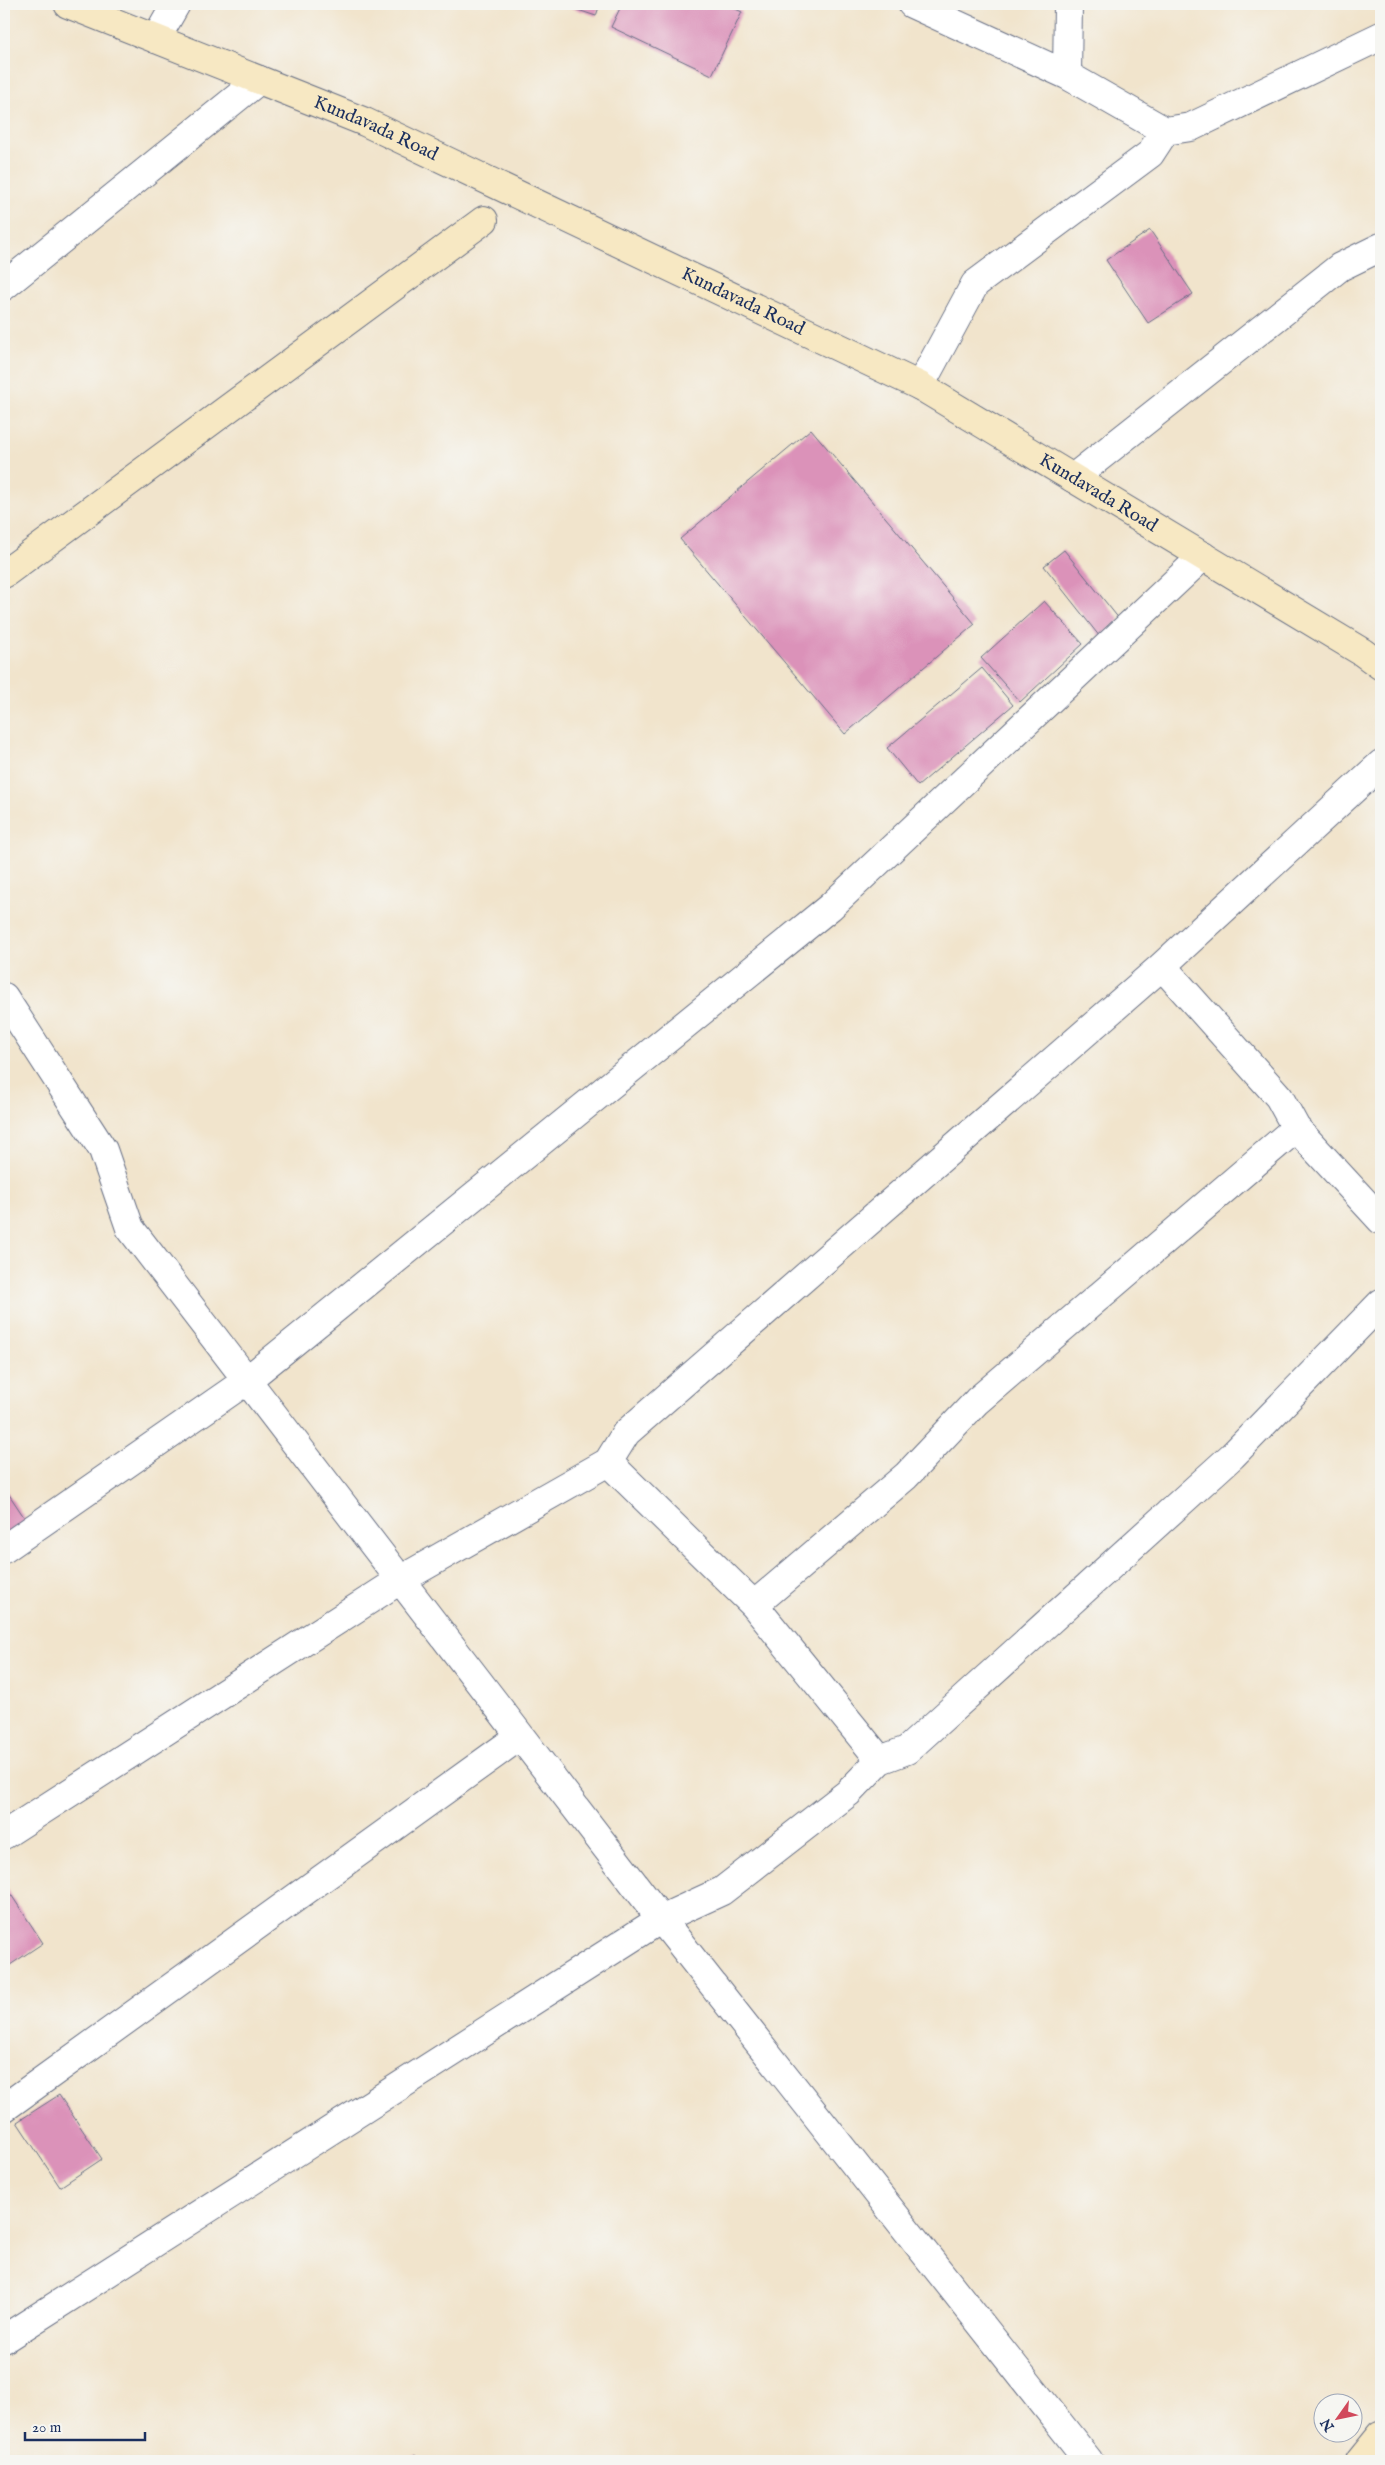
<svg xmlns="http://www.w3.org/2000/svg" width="1385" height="2465" viewBox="0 0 1385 2465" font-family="'IM FELL English',serif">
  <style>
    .building { fill: #db92b9 }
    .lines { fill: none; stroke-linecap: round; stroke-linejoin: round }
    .street-casing { stroke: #666e84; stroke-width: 30 }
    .secondary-casing { stroke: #666e84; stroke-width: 30 }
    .street { stroke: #fff; stroke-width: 28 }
    .secondary { stroke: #f7e8c3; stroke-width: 28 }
    .labels { text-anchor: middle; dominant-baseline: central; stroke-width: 4.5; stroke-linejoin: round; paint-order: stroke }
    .street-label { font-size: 19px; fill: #1b2f5e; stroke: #f6f6f2 }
  </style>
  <rect width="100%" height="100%" fill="#f6f6f2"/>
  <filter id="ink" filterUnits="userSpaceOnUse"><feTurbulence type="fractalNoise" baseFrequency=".02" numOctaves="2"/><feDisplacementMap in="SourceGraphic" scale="10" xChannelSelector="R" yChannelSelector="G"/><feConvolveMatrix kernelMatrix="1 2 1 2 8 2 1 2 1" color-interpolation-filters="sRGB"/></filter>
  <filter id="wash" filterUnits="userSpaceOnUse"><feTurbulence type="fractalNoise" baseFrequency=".0096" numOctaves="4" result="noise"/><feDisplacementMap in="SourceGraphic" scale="20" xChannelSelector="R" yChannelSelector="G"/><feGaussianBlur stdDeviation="1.12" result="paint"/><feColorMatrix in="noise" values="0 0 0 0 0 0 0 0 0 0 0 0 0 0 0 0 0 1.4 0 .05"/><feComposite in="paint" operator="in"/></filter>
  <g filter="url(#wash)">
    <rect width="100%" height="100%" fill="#f1e4cc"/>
    <g id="blocks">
      <path class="building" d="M 560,4 L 600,4 L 596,16 Z
        M 622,4 L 725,4 L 742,12 L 712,75 L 611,27 Z
        M 1150,230 L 1193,294 L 1148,323 L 1106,260 Z
        M 811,429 L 975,624 L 845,734 L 680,539 Z
        M 1064,550 L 1120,620 L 1100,637 L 1044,566 Z
        M 1044,601 L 1083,644 L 1020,702 L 981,658 Z
        M 982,668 L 1013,705 L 918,786 L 887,748 Z
        M 4,1487 L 30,1526 L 4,1544 Z
        M 4,1884 L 43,1943 L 4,1969 Z
        M 59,2095 L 102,2159 L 60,2187 L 17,2122 Z
        M 415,2455 L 420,2461 L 405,2461 Z"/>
    </g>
  </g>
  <g filter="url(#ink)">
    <use href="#blocks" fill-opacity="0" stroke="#666e84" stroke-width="1"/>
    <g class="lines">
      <defs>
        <path id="street" d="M 912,4 L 1067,75 L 1165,131 L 1191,127 L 1381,36
          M 156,39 L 176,4
          M 1067,75 L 1068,4
          M 4,286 L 259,80
          M 920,386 L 975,284 L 1150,154 L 1165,131
          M 1073,478 L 1340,267 L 1381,247
          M 1162,966 L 1279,1097 L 1296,1128 L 1381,1220
          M 4,997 L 103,1150 L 130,1228 L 661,1919 L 1089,2461
          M 608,1462 L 754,1605 L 880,1760
          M 4,1549 L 246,1381 L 830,907 L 1203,556
          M 754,1605 L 906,1476 L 977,1401 L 1296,1128
          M 4,1835 L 400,1580 L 608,1462 L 626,1433 L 1162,966 L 1381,764
          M 4,2108 L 520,1736
          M 4,2339 L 661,1919 L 722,1891 L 848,1793 L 880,1760 L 907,1750 L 1232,1456 L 1381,1303"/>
        <g id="secondary">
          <path id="s1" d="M 68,4 L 365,122 L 920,386 L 1362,652 L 1381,666"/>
          <path d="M 4,574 L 484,220"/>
          <path d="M 1360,2461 L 1381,2435"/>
        </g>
      </defs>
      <use href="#street" class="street-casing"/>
      <use href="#secondary" class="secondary-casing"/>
      <use href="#street" class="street"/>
      <use href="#secondary" class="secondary"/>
    </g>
  </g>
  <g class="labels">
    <g class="street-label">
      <text stroke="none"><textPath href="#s1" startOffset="332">Kundavada Road</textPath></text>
      <text stroke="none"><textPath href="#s1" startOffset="738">Kundavada Road</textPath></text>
      <text stroke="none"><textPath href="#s1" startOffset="1142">Kundavada Road</textPath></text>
    </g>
  </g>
  <rect width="1385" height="2465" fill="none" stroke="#f6f6f2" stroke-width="20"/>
  <g transform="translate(1338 2418) rotate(237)"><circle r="24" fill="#f6f6f2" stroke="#9ea6b7"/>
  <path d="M0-4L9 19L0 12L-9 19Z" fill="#d1495b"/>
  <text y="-8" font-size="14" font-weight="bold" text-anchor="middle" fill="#1b2f5e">N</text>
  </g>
  <path d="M25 2432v8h120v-8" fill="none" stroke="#1b2f5e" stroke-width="2.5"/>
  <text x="32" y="2432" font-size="15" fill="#1b2f5e" stroke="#f6f6f2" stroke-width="4" paint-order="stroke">20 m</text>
</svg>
